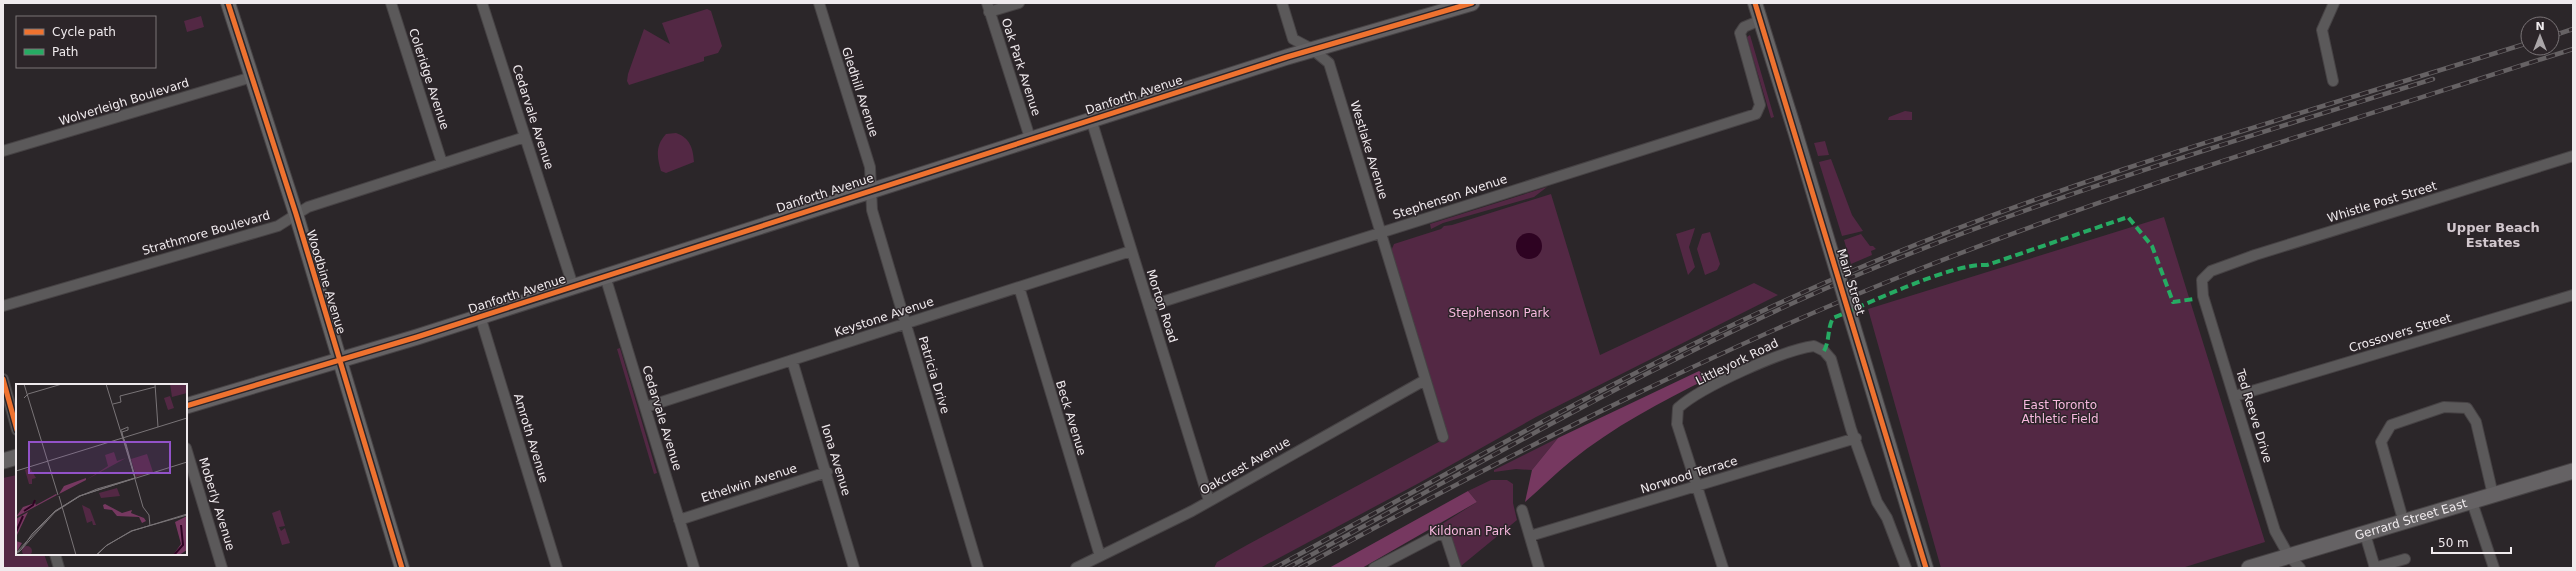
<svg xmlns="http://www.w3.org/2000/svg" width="2576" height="571" viewBox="0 0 2576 571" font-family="'DejaVu Sans',sans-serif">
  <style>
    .green { fill: #532844 }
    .forest { fill: #763860 }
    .water { fill: #2e0322 }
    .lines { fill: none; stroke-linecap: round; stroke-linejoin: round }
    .street-casing { stroke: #464244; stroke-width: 12 }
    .secondary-casing { stroke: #464244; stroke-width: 16 }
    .primary-casing { stroke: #464244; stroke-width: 17 }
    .street { stroke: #5b595a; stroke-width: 10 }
    .secondary { stroke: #666566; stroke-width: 14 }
    .primary { stroke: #656264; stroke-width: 15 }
    .tram { stroke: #666264; stroke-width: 1 }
    .rail-casing { stroke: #666264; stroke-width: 4.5 }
    .rail { stroke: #2c2529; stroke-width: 3; stroke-dasharray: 9; stroke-linecap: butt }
    .secondary-bridge-casing { stroke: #464244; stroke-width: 16; stroke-linecap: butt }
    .secondary-bridge { stroke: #666566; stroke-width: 14 }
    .quiet { stroke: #26ab63; stroke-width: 4; stroke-dasharray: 8 4; stroke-linecap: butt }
    .cycleway-casing { stroke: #2c2529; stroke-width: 8 }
    .cycleway { stroke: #ef722f; stroke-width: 5 }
    .labels { text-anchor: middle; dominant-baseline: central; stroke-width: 3; stroke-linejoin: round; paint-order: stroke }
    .street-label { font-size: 12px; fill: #efeaed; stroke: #2c2529 }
    .park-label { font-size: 12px; fill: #f7b8de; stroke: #2c2529 }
    .neighbourhood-label { font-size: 13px; font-weight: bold; fill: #d2c8ce; stroke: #2c2529 }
    .inset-river { fill: none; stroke: #2e0322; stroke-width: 2 }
    .inset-road { fill: none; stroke: #797477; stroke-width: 1 }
    .view { fill: #9252c8; fill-opacity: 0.15; stroke: #9252c8; stroke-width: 2 }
    .inset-edge { fill: none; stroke: #efeaed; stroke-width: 2 }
  </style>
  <rect width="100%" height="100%" fill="#2b2629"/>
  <path class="green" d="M 707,9 L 711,11 L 722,46 L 718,53 L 704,57 L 704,61 L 629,85 L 627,81 L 628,74 L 644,29 L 670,44 L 662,23 Z
    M 201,16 L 204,27 L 187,32 L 184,21 Z
    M 1750,35 L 1774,117 L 1771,118 L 1748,41 L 1747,37 Z
    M 1905,111 L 1912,112 L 1912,120 L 1888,120 L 1889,117 Z
    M 676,133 C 690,138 693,148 694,162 L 666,173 L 661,171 C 657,157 655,146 666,134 Z
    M 1825,141 L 1829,155 L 1818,156 L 1814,143 Z
    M 1831,159 L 1852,215 L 1863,231 L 1842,236 L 1819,162 Z
    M 1547,187 L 1534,197 L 1443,223 L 1431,229 L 1430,224 Z
    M 1551,194 L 1600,355 L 1754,283 L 1778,295 L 1536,417 L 1419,483 L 1260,568 L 1214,568 L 1217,562 L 1247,545 L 1448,437 L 1391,251 L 1394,244 L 1441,229 L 1444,226 L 1452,225 Z
    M 2164,217 L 2265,542 L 2182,568 L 1941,568 L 1868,309 Z
    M 1695,228 L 1689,247 L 1695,267 L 1688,275 L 1676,234 Z
    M 1710,232 L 1720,264 L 1717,270 L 1705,275 L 1697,249 L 1702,234 Z
    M 1861,234 L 1870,246 L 1873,246 L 1876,249 L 1871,251 L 1872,255 L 1851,264 L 1844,240 Z
    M 620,348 L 657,473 L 654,474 L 617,349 Z
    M 1558,438 L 1532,470 L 1516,469 L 1494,472 L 1494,470 Z
    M 17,475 L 17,554 L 44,554 L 49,568 L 3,568 L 3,478 Z
    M 1491,480 L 1507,480 L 1513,484 L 1513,503 L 1517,520 L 1461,566 C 1452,552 1453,536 1442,524 L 1477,502 L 1468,491 Z
    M 280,510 L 285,526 L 279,527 L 281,531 L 285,528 L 290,543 L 282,545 L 272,513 Z"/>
  <path class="forest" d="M 1699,371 L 1709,378 C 1662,401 1613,427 1571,461 C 1555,474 1540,489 1525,502 L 1532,470 L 1558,438 Z
    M 1468,491 L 1477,502 L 1362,568 L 1329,568 Z"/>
  <path class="water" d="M1516 246a13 13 0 1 1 26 0a13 13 0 1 1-26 0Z"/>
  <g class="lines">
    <defs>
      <path id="street" d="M 391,3 L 442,163
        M 482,3 L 573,286
        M 819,3 L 870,167 L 872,210 L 978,568
        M 987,3 L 1030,138
        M 1282,3 L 1293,39 L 1312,49 L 1329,63 L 1443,437
        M 989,12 L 1019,3
        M 2333,81 L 2322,30 L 2334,3
        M 1091,119 L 1209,501
        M 3,151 L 252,77
        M 605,276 L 694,568
        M 1019,287 L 1100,556
        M 3,306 L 278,226 L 308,207 L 525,137
        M 1149,306 L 1756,114 L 1760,105 L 1740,33 L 1744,27 L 1761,20
        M 480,316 L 557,568
        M 792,360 L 854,568
        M 3,379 L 17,430
        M 2235,396 L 2573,295
        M 646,407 L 1131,251
        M 186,448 L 222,568
        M 2472,502 L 2494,568
        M 1522,510 L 1539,568
        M 679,520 L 827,472
        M 2404,523 L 2381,442 L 2391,425 L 2444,407 L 2467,408 L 2476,422 L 2493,495
        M 2365,534 L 2375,568
        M 1530,536 L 1856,438
        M 55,554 L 59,568
        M 1076,568 L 1192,511 L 1425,380
        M 1374,568 L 1439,534 L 1446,537 L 1456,568
        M 1723,568 L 1677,424 L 1678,408 C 1701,387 1783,350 1814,346 L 1824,351 L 1831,359 L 1851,429 L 1877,502 L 1887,518 L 1906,568
        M 2300,568 L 2289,556 L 2275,531 L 2203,296 L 2202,280 L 2211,271 L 2255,255 L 2573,156
        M 2374,568 L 2405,559"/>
      <path id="secondary" d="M 228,3 L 296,214 L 402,568
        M 1755,3 L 1794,128
        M 1901,485 L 1926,568"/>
      <g id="primary">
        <path d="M 186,406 L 417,337 L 1287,57 L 1472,3"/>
        <path d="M 3,461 L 17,457"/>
        <path id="s1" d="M 2249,568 L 2573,471"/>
      </g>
    </defs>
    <use href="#street" class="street-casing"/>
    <use href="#secondary" class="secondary-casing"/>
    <use href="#primary" class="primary-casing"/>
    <use href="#street" class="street"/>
    <use href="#secondary" class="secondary"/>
    <use href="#primary" class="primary"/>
    <path class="tram" d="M 1758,3 L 1928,568"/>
    <defs>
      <path id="rail" d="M 2552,36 L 2573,29
        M 1274,568 C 1466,464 1657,353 1859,268 C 2076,176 2304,113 2528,43
        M 1287,568 C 1476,466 1663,356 1862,273 C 2048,196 2241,139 2433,79
        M 1300,568 C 1501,459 1704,354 1917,270 C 2132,185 2353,120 2573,49"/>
    </defs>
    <use href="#rail" class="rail-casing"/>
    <use href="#rail" class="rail"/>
    <defs>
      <path id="secondary-bridge" d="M 1794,128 L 1901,485"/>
    </defs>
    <use href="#secondary-bridge" class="secondary-bridge-casing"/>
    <use href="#secondary-bridge" class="secondary-bridge"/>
    <path class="quiet" d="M 1824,351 C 1830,340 1827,329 1833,318 C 1870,303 1951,263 1987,265 L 2128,217 L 2152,246 L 2173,302 L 2194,299"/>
    <defs>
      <path id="cycleway" d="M 228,3 L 296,214 L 402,568
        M 1755,3 L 1926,568
        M 3,379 L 17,430
        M 186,406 L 417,337 L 1287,57 L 1472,3"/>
    </defs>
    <use href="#cycleway" class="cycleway-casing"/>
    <use href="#cycleway" class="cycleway"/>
  </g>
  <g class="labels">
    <g class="street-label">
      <text transform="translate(1021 67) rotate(72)">Oak Park Avenue</text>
      <text transform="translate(429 79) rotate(72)">Coleridge Avenue</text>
      <text transform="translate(860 92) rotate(72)">Gledhill Avenue</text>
      <text transform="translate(1134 95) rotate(-18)">Danforth Avenue</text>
      <text transform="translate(124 102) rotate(-17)">Wolverleigh Boulevard</text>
      <text transform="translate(533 117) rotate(72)">Cedarvale Avenue</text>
      <text transform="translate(1369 150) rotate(73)">Westlake Avenue</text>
      <text transform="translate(825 193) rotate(-18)">Danforth Avenue</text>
      <text transform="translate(1450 197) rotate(-18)">Stephenson Avenue</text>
      <text transform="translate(2382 202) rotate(-17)">Whistle Post Street</text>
      <text transform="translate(206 233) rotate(-16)">Strathmore Boulevard</text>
      <text transform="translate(326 282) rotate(73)">Woodbine Avenue</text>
      <text transform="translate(1851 282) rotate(73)">Main Street</text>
      <text transform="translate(517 294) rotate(-18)">Danforth Avenue</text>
      <text transform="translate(1162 306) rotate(72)">Morton Road</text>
      <text transform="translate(884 317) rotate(-18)">Keystone Avenue</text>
      <text transform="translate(2400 333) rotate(-17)">Crossovers Street</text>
      <text transform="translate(1737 362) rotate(-26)">Littleyork Road</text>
      <text transform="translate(934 375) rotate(73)">Patricia Drive</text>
      <text transform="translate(2254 416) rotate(73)">Ted Reeve Drive</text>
      <text transform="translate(662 418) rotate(73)">Cedarvale Avenue</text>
      <text transform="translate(1071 418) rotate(73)">Beck Avenue</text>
      <text transform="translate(531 438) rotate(73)">Amroth Avenue</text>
      <text transform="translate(836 460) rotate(73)">Iona Avenue</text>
      <text transform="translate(1245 466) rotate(-30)">Oakcrest Avenue</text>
      <text transform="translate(1689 475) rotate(-17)">Norwood Terrace</text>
      <text transform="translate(749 483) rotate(-18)">Ethelwin Avenue</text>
      <text transform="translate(217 504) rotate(73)">Moberly Avenue</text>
      <text stroke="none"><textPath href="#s1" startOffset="169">Gerrard Street East</textPath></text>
    </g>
    <g class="park-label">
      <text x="1499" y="313">Stephenson Park</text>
      <text x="2060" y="405">East Toronto<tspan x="2060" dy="14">Athletic Field</tspan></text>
      <text x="1470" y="531">Kildonan Park</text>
    </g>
    <g class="neighbourhood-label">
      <text x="2493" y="227">Upper Beach<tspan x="2493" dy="15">Estates</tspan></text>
    </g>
  </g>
  <g transform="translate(16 384)">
    <rect width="171" height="171" fill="#2b2629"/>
    <path d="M 154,0 L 171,0 L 171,9 L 156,13 ZM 154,12 L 158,24 L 152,26 L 148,14 ZM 98,68 L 101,77 L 110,74 L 70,96 L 92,82 L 89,71 ZM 131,70 L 137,88 L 120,93 L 115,75 ZM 14,84 L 20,94 L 16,95 L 16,100 L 13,100 L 9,86 ZM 101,104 L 104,112 L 85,114 L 83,109 ZM 66,121 L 74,125 L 80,141 L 77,141 L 76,137 L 71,139 ZM6 167a5 5 0 1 1 10 0a5 5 0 1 1-10 0Z" fill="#532844"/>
    <path d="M 70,94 L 70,96 L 43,110 L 48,102 ZM 40,110 L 41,111 L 0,133 L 7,123 L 19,119 L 20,121 ZM 89,120 L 106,129 L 116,126 L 115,129 L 128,134 L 130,137 L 126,139 L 123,133 L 101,132 L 96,126 L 88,125 L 87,121 ZM 12,128 L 1,151 L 0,157 L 6,159 L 0,169 L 0,135 ZM 171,132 L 171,166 L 163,171 L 157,171 L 165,160 L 159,138 Z" fill="#763860"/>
    <path class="inset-river" d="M 8,127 L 17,121 L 19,116M 0,148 L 7,132M 158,171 L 167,161 L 165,141"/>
    <path class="inset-road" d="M 8,0 L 42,111M 90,0 L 119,94M 139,0 L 142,43M 8,14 L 12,10 L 46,0M 97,20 L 105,18 L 104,12 L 139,3M 0,87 L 171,34M 119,95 L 127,123 L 133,131 L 134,142M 43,112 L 60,171M 0,169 L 38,128 L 63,112 L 171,78M 0,169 L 5,166 L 16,150 L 39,127 L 64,112 L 81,105 L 119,94 L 106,49 L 106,48 L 112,46 L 112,43 L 105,46 L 105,47 L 106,49 L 106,51 L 110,60 L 119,93 L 119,94 L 64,112 L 39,128 L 5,166 L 0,170M 80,171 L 91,161 L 116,147 L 171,130M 81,171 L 90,162 L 115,147 L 171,131"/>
    <path class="view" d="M 13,58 L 154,58 L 154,89 L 13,89 Z"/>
    <rect width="171" height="171" class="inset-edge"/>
  </g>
  <rect width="2576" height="571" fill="none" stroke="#efeaed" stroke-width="8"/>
  <rect x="16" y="16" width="140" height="52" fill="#2c2529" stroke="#7a7477"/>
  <rect x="24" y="29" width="20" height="6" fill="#ef722f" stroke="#7a7477"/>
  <text x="52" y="36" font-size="12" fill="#efeaed">Cycle path</text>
  <rect x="24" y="49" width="20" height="6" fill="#26ab63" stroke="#7a7477"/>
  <text x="52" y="56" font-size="12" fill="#efeaed">Path</text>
  <g transform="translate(2540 36)"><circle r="19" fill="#2c2529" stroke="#7a7477"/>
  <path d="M0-3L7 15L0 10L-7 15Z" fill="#aaa5a8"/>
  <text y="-6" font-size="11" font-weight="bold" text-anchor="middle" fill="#efeaed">N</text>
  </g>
  <path d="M2432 547v6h79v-6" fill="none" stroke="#efeaed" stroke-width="2"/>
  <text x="2438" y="547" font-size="12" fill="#efeaed" stroke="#2c2529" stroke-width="3" paint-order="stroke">50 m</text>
</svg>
